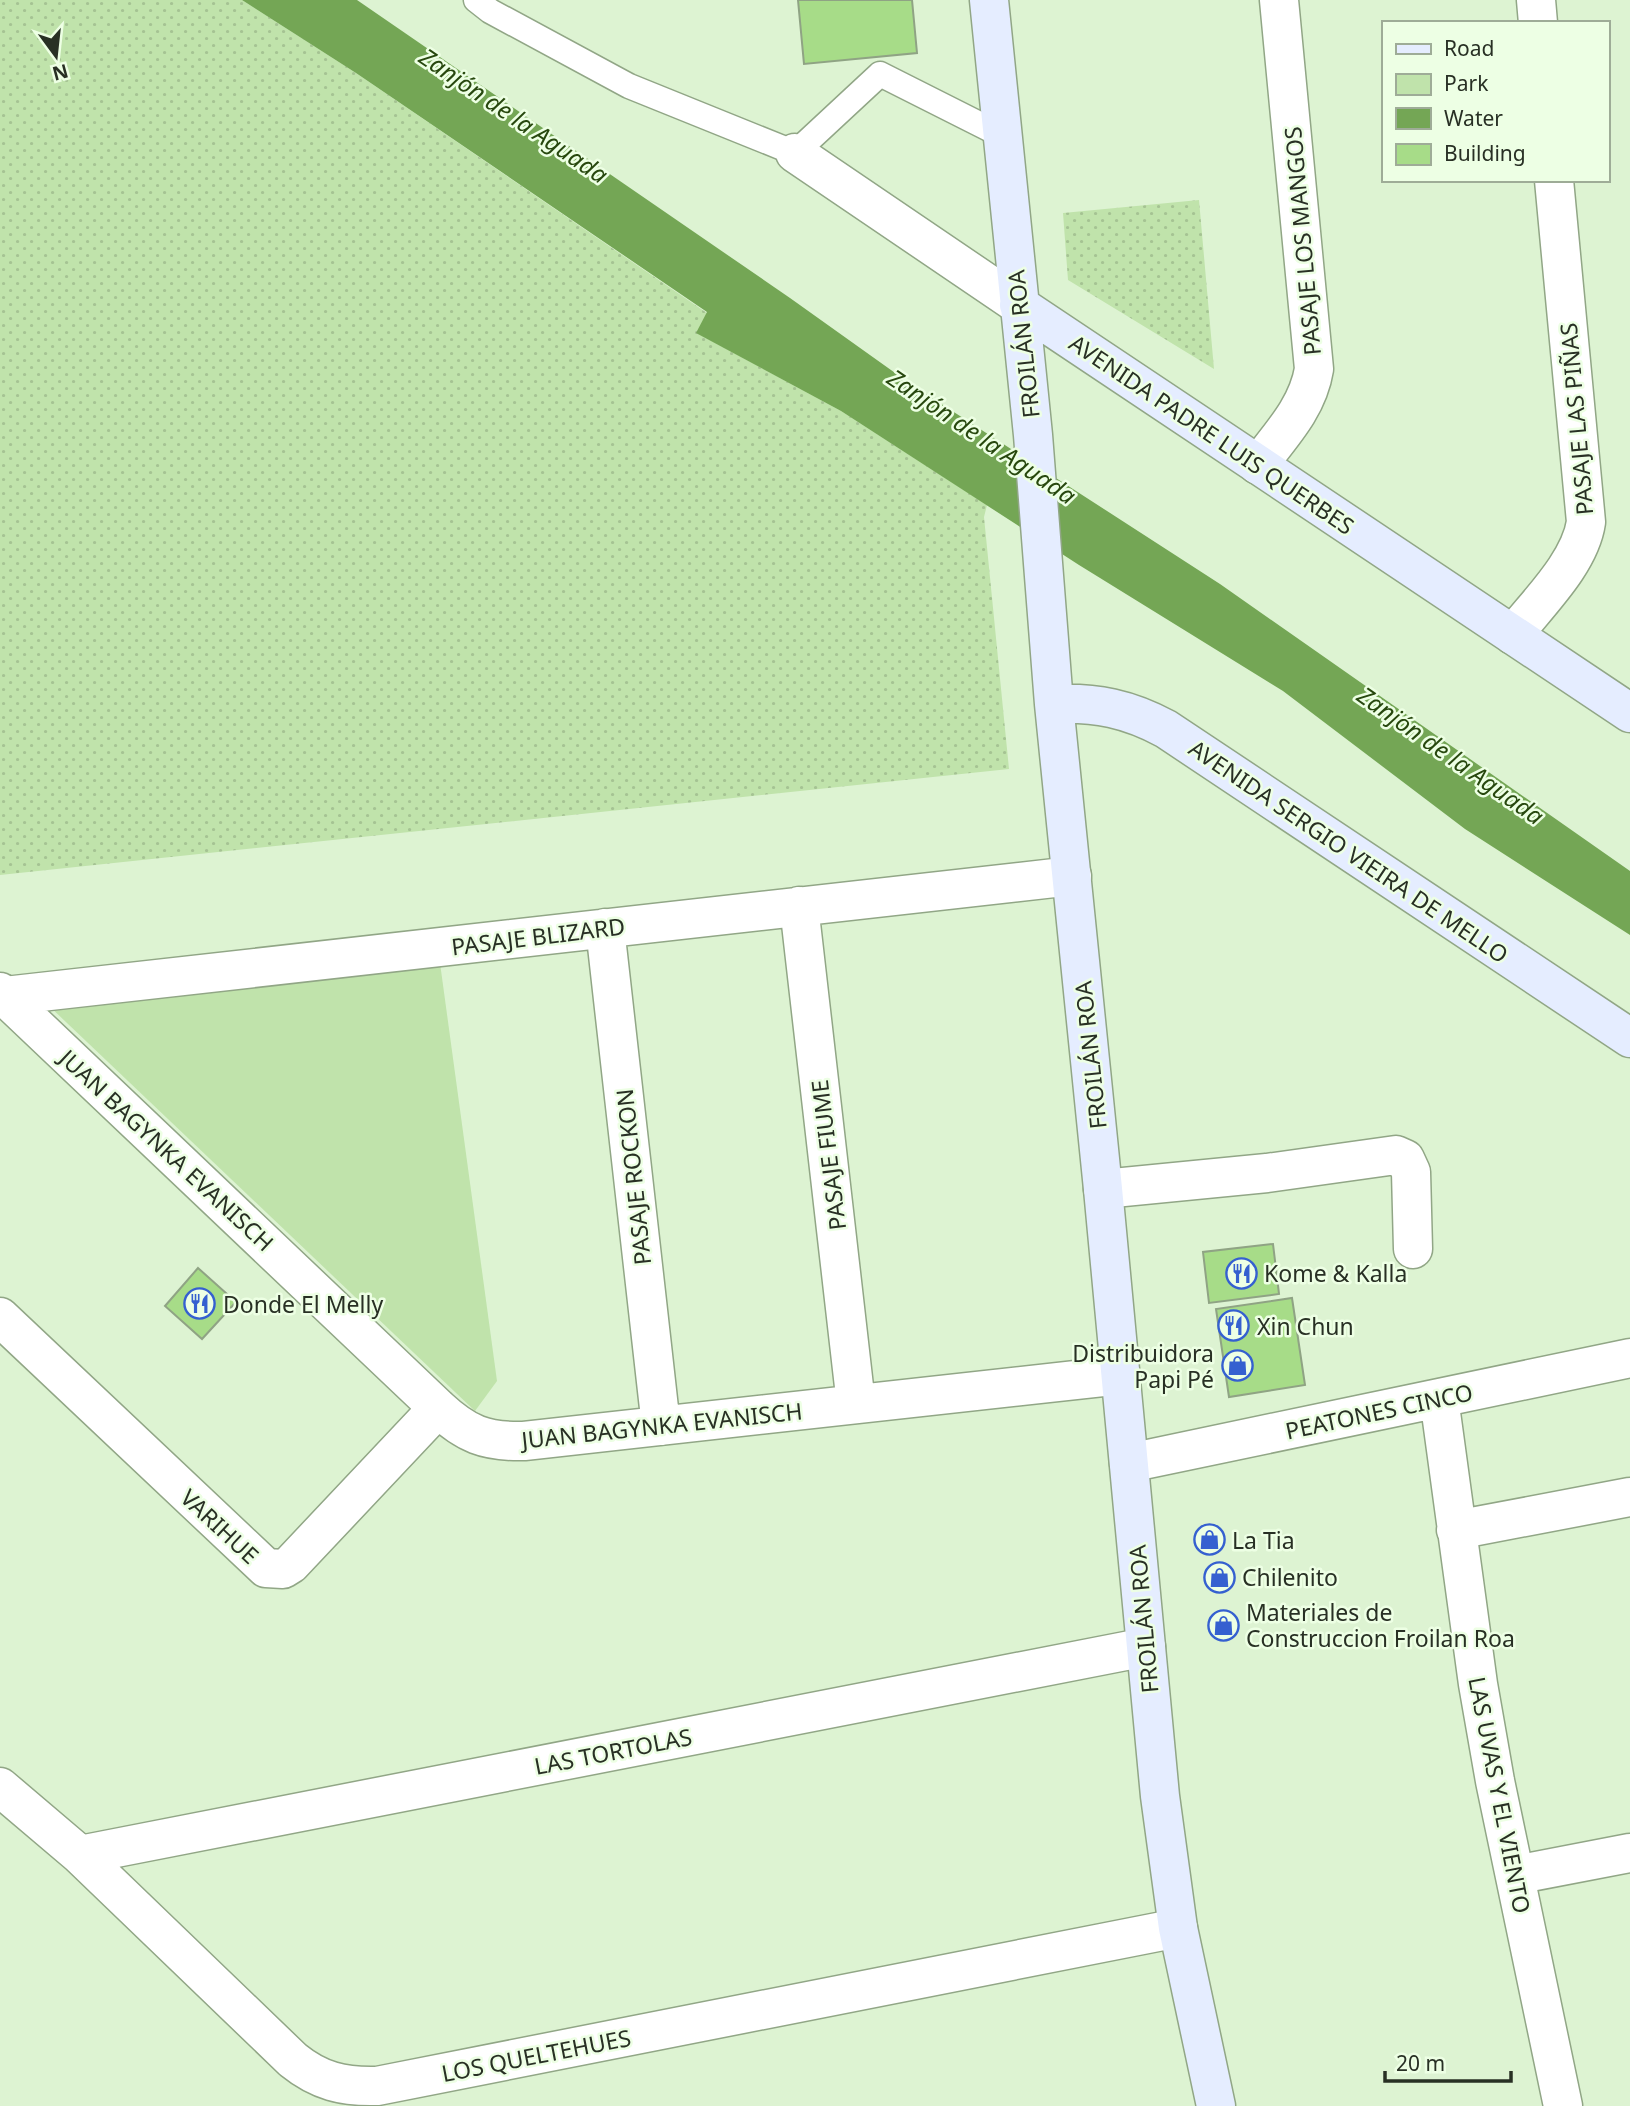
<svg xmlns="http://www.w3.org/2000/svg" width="1630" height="2106" viewBox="0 0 1630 2106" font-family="'Noto Sans',sans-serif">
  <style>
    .grass { fill: url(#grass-dots) }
    .park { fill: #c0e3ab }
    .water { fill: #74a655 }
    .building { fill: #a7dc88; stroke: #8fa384; stroke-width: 2 }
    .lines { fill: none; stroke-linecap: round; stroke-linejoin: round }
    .service-casing { stroke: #91a686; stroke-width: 27 }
    .minor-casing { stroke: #91a686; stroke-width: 41 }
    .secondary-casing { stroke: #91a686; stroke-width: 41 }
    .service { stroke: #fff; stroke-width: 24 }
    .minor { stroke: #fff; stroke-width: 38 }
    .secondary { stroke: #e5edff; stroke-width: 38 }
    .labels { text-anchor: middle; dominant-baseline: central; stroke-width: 5; stroke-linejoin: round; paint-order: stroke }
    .street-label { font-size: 23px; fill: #283024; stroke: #edffe4 }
    .poi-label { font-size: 23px; fill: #283024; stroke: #edffe4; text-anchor: start }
    .water-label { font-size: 24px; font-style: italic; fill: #27480e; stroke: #edffe4 }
  </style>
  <defs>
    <pattern id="grass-dots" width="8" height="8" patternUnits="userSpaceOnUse" patternTransform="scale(1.75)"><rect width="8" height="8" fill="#c0e3ab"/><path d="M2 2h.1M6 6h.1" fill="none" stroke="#a5c393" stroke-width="1.8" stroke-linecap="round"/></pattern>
  </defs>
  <rect width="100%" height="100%" fill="#ddf3d2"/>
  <path class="grass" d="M 0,0 L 242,0 L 356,73 L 707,313 L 697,333 L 841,411 L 987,505 L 984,517 L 1009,769 L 0,875 Z
    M 1199,200 L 1214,369 L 1068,280 L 1063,213 Z"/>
  <path class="park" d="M 440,963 L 497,1381 L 475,1411 L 47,1004 Z"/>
  <path class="water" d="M 242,0 L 357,0 L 790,298 L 912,385 L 1220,584 L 1630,871 L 1630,935 L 1465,829 L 1283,691 L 1079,565 L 841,411 L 696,333 L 707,312 L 356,73 Z"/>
  <path class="building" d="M 798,0 L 912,0 L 917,53 L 804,64 Z
    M 1273,1244 L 1279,1294 L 1209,1303 L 1203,1252 Z
    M 198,1268 L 236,1302 L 202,1339 L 165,1306 Z
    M 1292,1298 L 1305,1385 L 1229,1397 L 1216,1309 Z"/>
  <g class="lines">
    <defs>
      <path id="service" d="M 476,0 L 490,11 L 629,86 L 795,153 L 880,74
        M 880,74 L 1003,136"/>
      <path id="minor" d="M 1536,0 L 1538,23
        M 795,153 L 1019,305
        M 1258,465 C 1281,435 1308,407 1314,369 L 1279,0
        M 1513,635 C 1538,603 1580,563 1586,522 L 1554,180
        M 799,906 L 856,1404
        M 605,928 L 661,1426
        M 0,992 L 438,1408 C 466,1434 485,1442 524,1441 L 1121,1375
        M 5,996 L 1072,876
        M 1103,1189 L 1267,1173 L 1396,1155 L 1405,1159 L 1411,1172 L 1413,1249
        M 0,1317 L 266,1568 L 283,1569 L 291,1564 L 438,1408
        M 1439,1398 L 1478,1684 L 1495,1781 L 1563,2106
        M 1129,1463 L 1630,1358
        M 1456,1530 L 1630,1497
        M 0,1787 L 80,1855 L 293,2060 C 319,2081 343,2087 377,2086 L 1178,1928
        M 80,1855 L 1146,1647
        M 1515,1875 L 1630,1853"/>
      <path id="secondary" d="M 989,0 L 1033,435 L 1054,704 L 1103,1189 L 1160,1796 L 1178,1928 L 1216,2106
        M 1019,305 L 1630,713
        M 1054,704 C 1096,702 1129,709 1166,729 L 1630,1038"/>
    </defs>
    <use href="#service" class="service-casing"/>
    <use href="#minor" class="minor-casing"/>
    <use href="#secondary" class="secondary-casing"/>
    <use href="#service" class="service"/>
    <use href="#minor" class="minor"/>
    <use href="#secondary" class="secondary"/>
  </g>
  <defs>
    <symbol id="restaurant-ring" viewBox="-11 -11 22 22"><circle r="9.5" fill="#edffe4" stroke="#3560d0" stroke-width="1.5"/><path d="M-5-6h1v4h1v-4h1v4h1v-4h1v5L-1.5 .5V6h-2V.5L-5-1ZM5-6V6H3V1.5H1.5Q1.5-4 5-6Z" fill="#3560d0"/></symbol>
    <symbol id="shop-ring" viewBox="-11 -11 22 22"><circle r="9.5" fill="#edffe4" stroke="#3560d0" stroke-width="1.5"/><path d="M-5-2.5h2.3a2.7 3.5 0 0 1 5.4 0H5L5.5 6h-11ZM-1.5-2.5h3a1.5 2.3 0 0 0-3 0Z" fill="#3560d0"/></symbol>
  </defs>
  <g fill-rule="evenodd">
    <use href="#restaurant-ring" x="1224" y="1256" width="35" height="35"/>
    <use href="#restaurant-ring" x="182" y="1286" width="35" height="35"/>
    <use href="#restaurant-ring" x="1216" y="1308" width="35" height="35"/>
    <use href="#shop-ring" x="1220" y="1348" width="35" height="35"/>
    <use href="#shop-ring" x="1192" y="1522" width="35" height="35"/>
    <use href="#shop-ring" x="1202" y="1560" width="35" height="35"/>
    <use href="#shop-ring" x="1206" y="1608" width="35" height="35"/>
  </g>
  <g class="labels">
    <g class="street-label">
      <text transform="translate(1302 241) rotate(-95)">PASAJE LOS MANGOS</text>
      <text transform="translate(1023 344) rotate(-96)">FROILÁN ROA</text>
      <text transform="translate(1576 419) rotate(-95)">PASAJE LAS PIÑAS</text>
      <text transform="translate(1212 434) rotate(34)">AVENIDA PADRE LUIS QUERBES</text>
      <text transform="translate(1349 851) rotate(34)">AVENIDA SERGIO VIEIRA DE MELLO</text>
      <text transform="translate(538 936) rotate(-7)">PASAJE BLIZARD</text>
      <text transform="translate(1090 1055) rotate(-96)">FROILÁN ROA</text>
      <text transform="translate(167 1150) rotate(43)">JUAN BAGYNKA EVANISCH</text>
      <text transform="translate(828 1155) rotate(-97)">PASAJE FIUME</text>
      <text transform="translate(633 1177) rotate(-96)">PASAJE ROCKON</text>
      <text transform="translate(1379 1411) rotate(-12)">PEATONES CINCO</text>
      <text transform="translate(662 1425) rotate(-6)">JUAN BAGYNKA EVANISCH</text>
      <text transform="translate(220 1526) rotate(43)">VARIHUE</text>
      <text transform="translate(1143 1619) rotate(-95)">FROILÁN ROA</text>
      <text transform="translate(613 1751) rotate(-11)">LAS TORTOLAS</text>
      <text transform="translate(1500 1795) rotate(79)">LAS UVAS Y EL VIENTO</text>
      <text transform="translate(536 2055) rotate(-11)">LOS QUELTEHUES</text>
    </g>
    <g class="poi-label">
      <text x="1264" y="1273">Kome &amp; Kalla</text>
      <text x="223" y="1304">Donde El Melly</text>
      <text x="1257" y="1326">Xin Chun</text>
      <text x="1214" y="1353" text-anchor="end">Distribuidora<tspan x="1214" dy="26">Papi Pé</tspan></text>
      <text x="1232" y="1540">La Tia</text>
      <text x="1242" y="1577">Chilenito</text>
      <text x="1246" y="1612">Materiales de<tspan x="1246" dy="26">Construccion Froilan Roa</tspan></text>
    </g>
    <g class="water-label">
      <text transform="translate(514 115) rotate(34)">Zanjón de la Aguada</text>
      <text transform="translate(982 436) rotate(34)">Zanjón de la Aguada</text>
      <text transform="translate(1451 755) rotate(35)">Zanjón de la Aguada</text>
    </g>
  </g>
  <rect x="1382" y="21" width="228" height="161" fill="#edffe4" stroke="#9eac97" stroke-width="2"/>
  <rect x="1396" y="44" width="35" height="10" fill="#e5edff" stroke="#9eac97" stroke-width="2"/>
  <text x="1444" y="56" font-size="21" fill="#283024">Road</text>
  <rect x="1396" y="74" width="35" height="21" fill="#c0e3ab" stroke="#9eac97" stroke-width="2"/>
  <text x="1444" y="91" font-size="21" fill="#283024">Park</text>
  <rect x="1396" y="108" width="35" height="21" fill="#74a655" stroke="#9eac97" stroke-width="2"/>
  <text x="1444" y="126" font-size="21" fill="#283024">Water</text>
  <rect x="1396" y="144" width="35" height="21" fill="#a7dc88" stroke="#9eac97" stroke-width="2"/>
  <text x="1444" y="161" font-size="21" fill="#283024">Building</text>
  <g transform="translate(56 56) rotate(165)" stroke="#edffe4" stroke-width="5" paint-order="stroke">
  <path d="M0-5L12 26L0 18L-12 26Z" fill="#283024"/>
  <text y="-10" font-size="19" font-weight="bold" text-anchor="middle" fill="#283024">N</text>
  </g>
  <path d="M1385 2071v10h126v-10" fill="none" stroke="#283024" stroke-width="3.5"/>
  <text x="1396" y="2071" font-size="21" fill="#283024" stroke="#edffe4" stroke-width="5" paint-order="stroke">20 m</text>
</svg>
